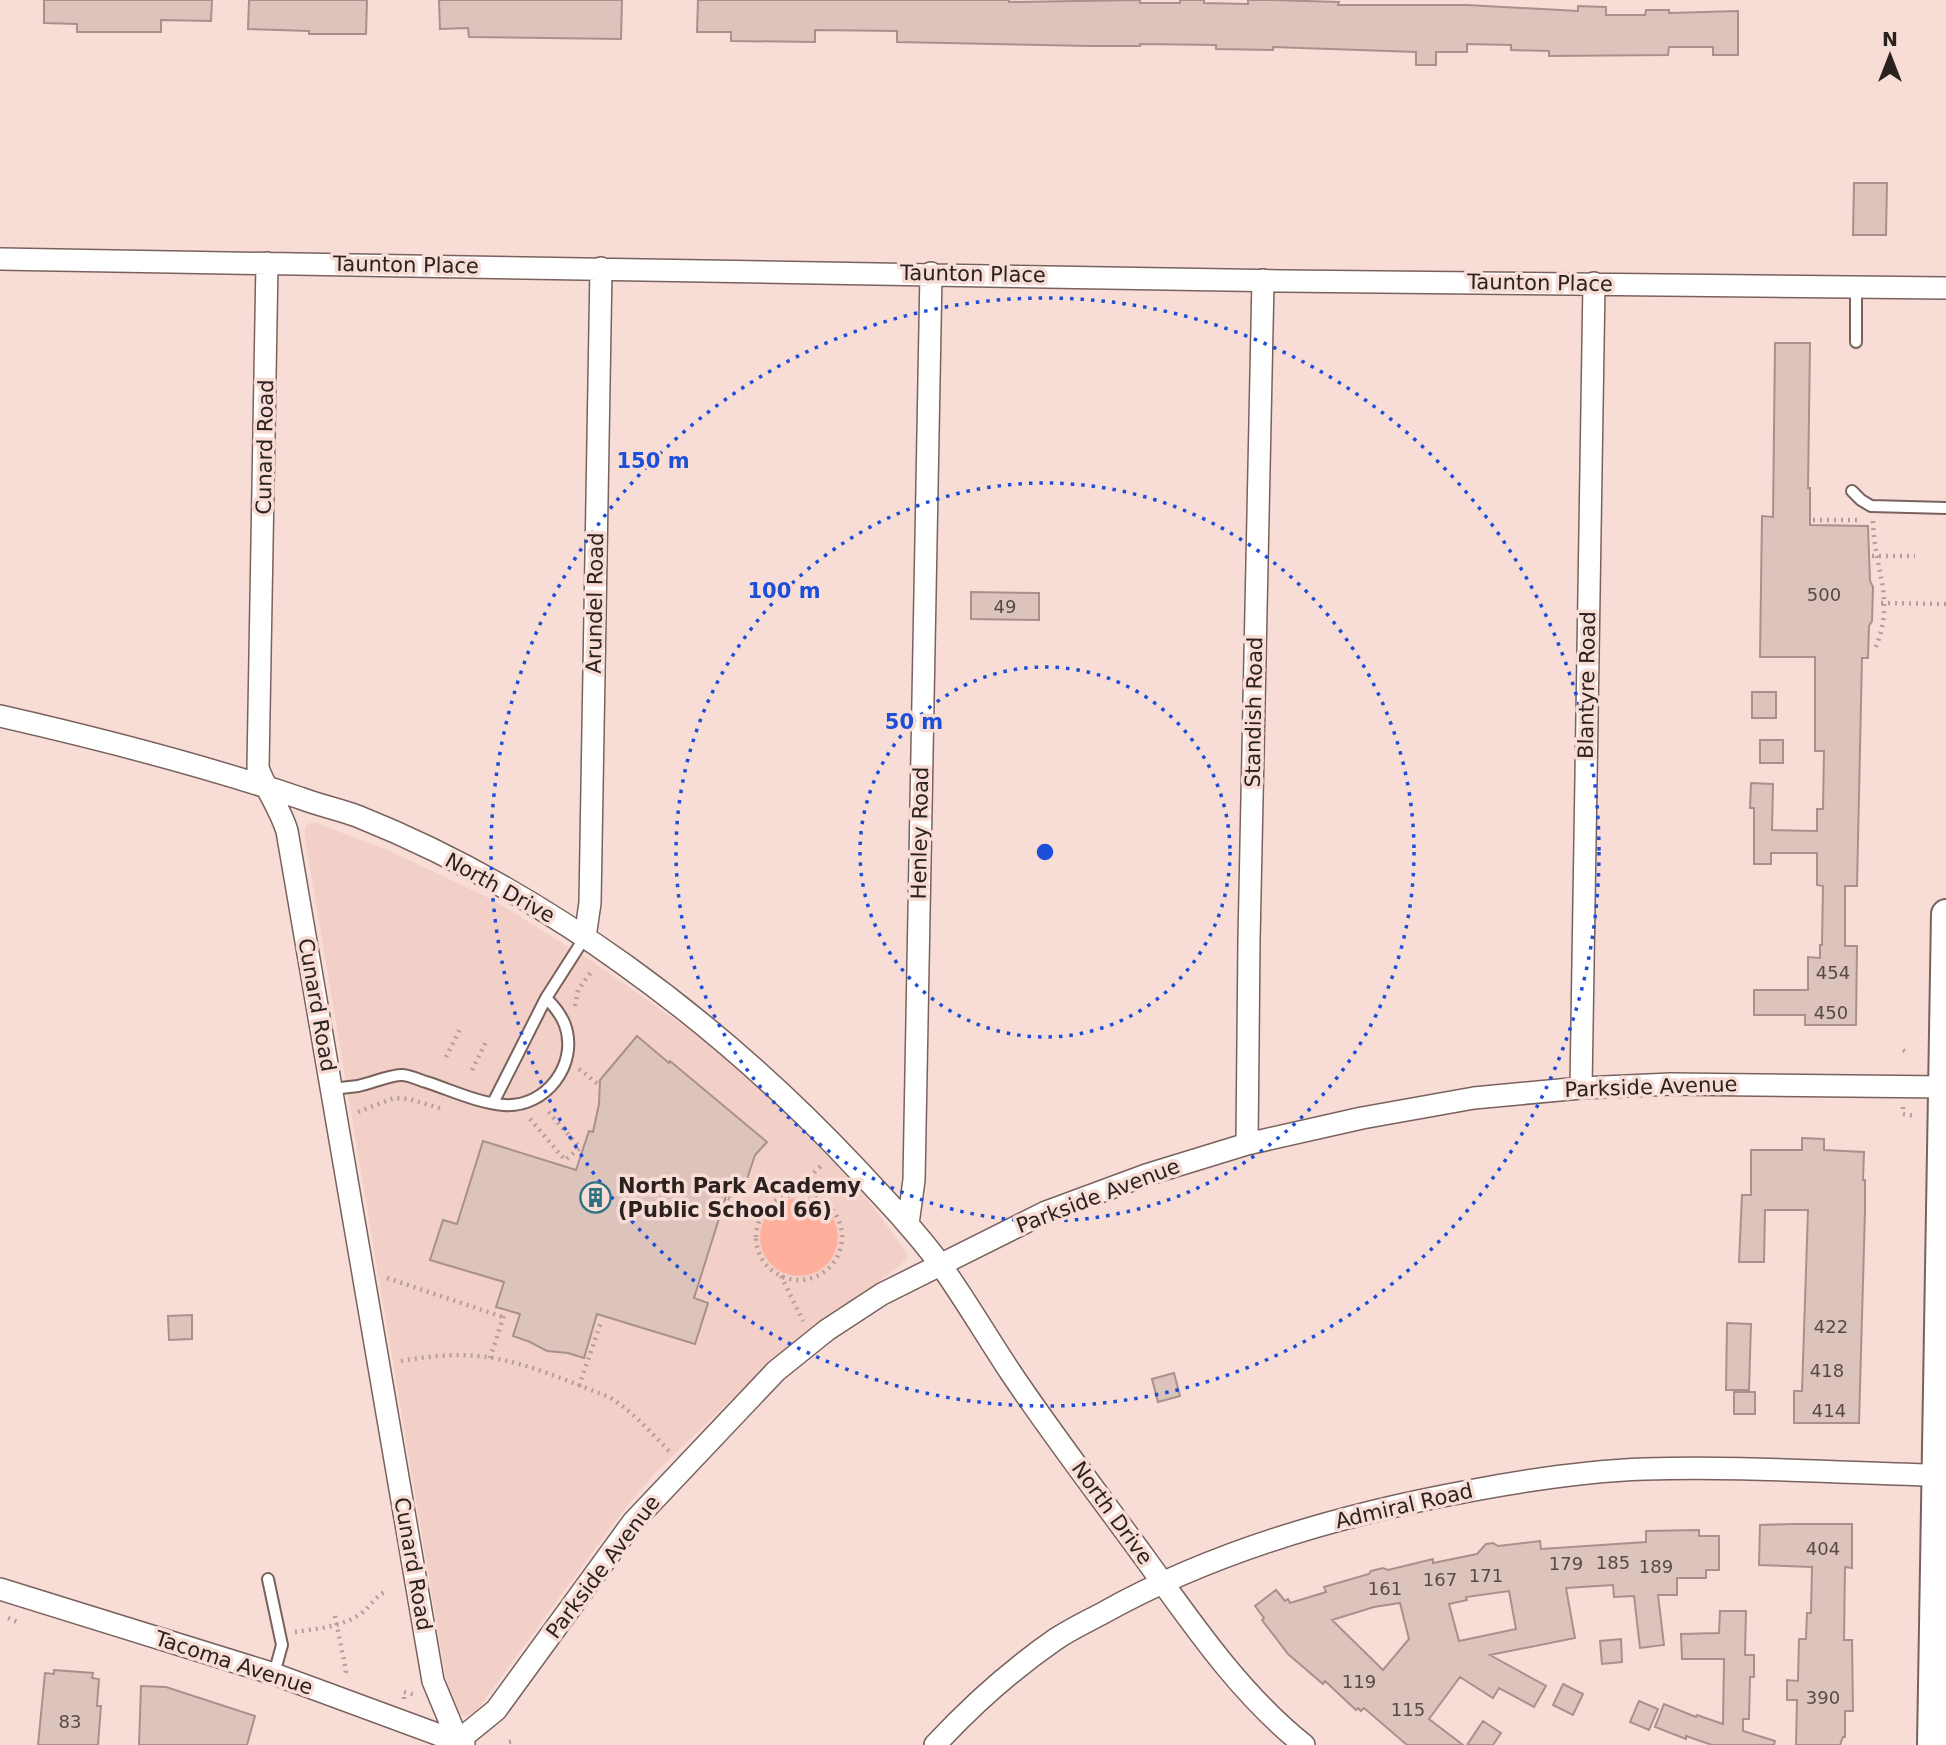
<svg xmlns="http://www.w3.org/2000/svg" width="1946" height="1745" viewBox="0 0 1946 1745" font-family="'DejaVu Sans',sans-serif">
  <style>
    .built { fill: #f2cfc7 }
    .green { fill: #ffb09d }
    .building { fill: #dcc3bc; stroke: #a9918b; stroke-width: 2; fill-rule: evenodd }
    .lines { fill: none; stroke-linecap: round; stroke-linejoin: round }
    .lane-casing { stroke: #79625d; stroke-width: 14 }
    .street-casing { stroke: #79625d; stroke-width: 24 }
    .secondary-casing { stroke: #79625d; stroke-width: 32 }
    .path { stroke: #b49f9a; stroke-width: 4.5; stroke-dasharray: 2 5; stroke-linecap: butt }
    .lane { stroke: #fff; stroke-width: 10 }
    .street { stroke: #fff; stroke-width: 21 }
    .secondary { stroke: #fff; stroke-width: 28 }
    .ring { fill: none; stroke: #1d4ed8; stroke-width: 3.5; stroke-dasharray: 3.5 7 }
    .labels { text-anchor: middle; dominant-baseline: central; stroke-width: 7; stroke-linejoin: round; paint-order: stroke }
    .number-label { font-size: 18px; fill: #574a46 }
    .street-label { font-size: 21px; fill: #2b221f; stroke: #f8ddd7 }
    .poi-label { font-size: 21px; font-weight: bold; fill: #2b221f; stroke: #f8ddd7; text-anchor: start }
    .centre { fill: #1d4ed8; stroke: #f8ddd7; stroke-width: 3.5 }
    .ring-label { font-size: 21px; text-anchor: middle; font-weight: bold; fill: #1d4ed8; stroke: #f8ddd7; stroke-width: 7; stroke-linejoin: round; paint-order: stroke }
  </style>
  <rect width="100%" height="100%" fill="#f8ddd7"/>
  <path class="built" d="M 309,823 L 316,823 L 390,851 L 493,900 L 593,962 L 694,1033 L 752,1081 L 860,1189 L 908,1254 L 908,1257 L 900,1265 L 875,1285 L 815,1326 L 770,1362 L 655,1473 L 622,1512 L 477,1710 L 467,1716 L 460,1715 L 456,1709 L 446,1679 L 305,838 L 305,827 Z"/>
  <path class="green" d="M760 1237a39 39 0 1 1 78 0a39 39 0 1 1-78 0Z"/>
  <path class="building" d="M 44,0 L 212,0 L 211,21 L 161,20 L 161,32 L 77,32 L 77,24 L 44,23 Z
    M 249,0 L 367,0 L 366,34 L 309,34 L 309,31 L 248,29 Z
    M 439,0 L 622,0 L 621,39 L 469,37 L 468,28 L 440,29 Z
    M 698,0 L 1009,0 L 1009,2 L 1140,0 L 1140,3 L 1180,3 L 1180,0 L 1204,0 L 1204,3 L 1248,4 L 1248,0 L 1273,0 L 1339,2 L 1338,5 L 1467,5 L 1578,11 L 1578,6 L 1606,7 L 1606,15 L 1645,15 L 1646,10 L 1669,10 L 1669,13 L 1738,11 L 1738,55 L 1713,55 L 1713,47 L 1669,47 L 1668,55 L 1549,56 L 1549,51 L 1511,50 L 1511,45 L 1467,44 L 1467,52 L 1436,52 L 1436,65 L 1416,65 L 1416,52 L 1273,47 L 1273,50 L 1216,49 L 1216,45 L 1140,44 L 1140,46 L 1090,46 L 897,42 L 897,31 L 815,30 L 815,42 L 731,41 L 731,32 L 697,32 Z
    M 1854,183 L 1887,183 L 1886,235 L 1853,235 Z
    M 1775,343 L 1810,343 L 1808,488 L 1810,488 L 1810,525 L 1868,526 L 1870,581 L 1873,587 L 1872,621 L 1869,626 L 1868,658 L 1862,658 L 1857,886 L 1845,886 L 1845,946 L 1857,946 L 1856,1025 L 1805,1025 L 1805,1015 L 1754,1015 L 1754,990 L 1808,990 L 1808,957 L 1820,958 L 1820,945 L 1822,945 L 1823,886 L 1817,885 L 1817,853 L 1771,853 L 1771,864 L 1754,864 L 1754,808 L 1750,808 L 1751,783 L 1773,784 L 1772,830 L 1817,831 L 1817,809 L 1823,809 L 1824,751 L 1815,751 L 1815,657 L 1760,657 L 1762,516 L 1773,517 Z
    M 971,592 L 1039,593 L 1039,620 L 971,619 Z
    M 1752,692 L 1776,692 L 1776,718 L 1752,718 Z
    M 1760,740 L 1783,740 L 1783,763 L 1760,763 Z
    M 637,1036 L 669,1063 L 670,1061 L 767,1142 L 755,1155 L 742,1194 L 728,1190 L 694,1298 L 708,1303 L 695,1344 L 597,1314 L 584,1358 L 568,1353 L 547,1351 L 530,1342 L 513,1336 L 520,1314 L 496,1307 L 504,1282 L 430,1260 L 443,1220 L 457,1224 L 483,1141 L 576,1170 L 589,1131 L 593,1132 L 599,1104 L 600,1080 Z
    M 1802,1138 L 1824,1139 L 1824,1150 L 1864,1152 L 1863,1180 L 1865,1180 L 1865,1211 L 1859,1423 L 1794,1423 L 1794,1391 L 1802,1391 L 1808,1210 L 1765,1210 L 1764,1262 L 1739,1262 L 1742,1195 L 1751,1195 L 1751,1150 L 1802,1150 Z
    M 192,1315 L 192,1339 L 169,1340 L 168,1316 Z
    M 1727,1323 L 1751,1324 L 1749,1390 L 1726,1390 Z
    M 1174,1373 L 1180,1396 L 1158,1402 L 1152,1379 Z
    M 1734,1392 L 1755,1392 L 1755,1414 L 1734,1414 Z
    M 1792,1524 L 1852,1524 L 1852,1568 L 1845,1567 L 1844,1640 L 1852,1640 L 1853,1711 L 1845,1711 L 1845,1737 L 1843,1737 L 1840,1745 L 1796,1745 L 1797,1700 L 1787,1700 L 1787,1680 L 1798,1681 L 1799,1639 L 1806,1639 L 1807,1613 L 1811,1613 L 1812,1567 L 1759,1565 L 1760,1525 Z
    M 1699,1530 L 1699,1536 L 1719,1536 L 1719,1570 L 1706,1570 L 1706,1578 L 1677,1578 L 1677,1595 L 1658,1595 L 1664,1645 L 1640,1648 L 1634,1596 L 1614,1597 L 1613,1585 L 1566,1588 L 1575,1638 L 1490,1655 L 1546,1686 L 1534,1707 L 1499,1688 L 1493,1698 L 1460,1677 L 1429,1719 L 1463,1745 L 1407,1745 L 1364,1708 L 1361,1711 L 1358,1708 L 1356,1710 L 1325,1681 L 1323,1684 L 1288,1654 L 1262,1620 L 1264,1618 L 1255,1606 L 1276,1590 L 1285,1601 L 1288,1599 L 1290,1603 L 1326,1592 L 1324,1587 L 1369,1574 L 1371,1571 L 1383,1568 L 1388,1570 L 1433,1559 L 1433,1563 L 1477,1554 L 1486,1544 L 1493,1543 L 1498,1546 L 1540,1541 L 1541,1549 L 1646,1542 L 1646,1531 ZM 1509,1591 L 1516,1629 L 1459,1641 L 1449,1604 L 1467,1600 L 1466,1597 ZM 1400,1603 L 1409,1639 L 1383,1670 L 1332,1620 L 1374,1607 Z
    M 1720,1611 L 1746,1611 L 1745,1655 L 1754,1655 L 1754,1677 L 1750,1677 L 1749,1719 L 1743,1719 L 1743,1731 L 1775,1741 L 1774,1745 L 1712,1745 L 1686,1736 L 1686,1739 L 1655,1727 L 1664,1704 L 1696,1717 L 1697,1715 L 1723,1724 L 1724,1659 L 1682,1659 L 1681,1634 L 1719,1633 Z
    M 1621,1639 L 1622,1662 L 1602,1664 L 1600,1641 Z
    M 54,1670 L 93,1673 L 92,1678 L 99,1679 L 97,1706 L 101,1706 L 98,1745 L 38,1745 L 45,1673 L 54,1674 Z
    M 1563,1684 L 1583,1694 L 1573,1715 L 1553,1705 Z
    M 141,1686 L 166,1687 L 255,1716 L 247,1745 L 139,1745 Z
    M 1639,1701 L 1658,1709 L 1649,1730 L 1630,1722 Z
    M 1483,1721 L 1501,1733 L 1493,1745 L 1467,1745 Z"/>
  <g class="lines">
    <defs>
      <path id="lane" d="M 1856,342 L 1856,287
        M 1852,491 L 1861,500 L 1871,506 L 1946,508
        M 332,1089 C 341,1088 350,1087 358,1086 C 372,1083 387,1076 400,1075 C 408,1074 419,1080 426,1082 C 451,1090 478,1103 504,1105 C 546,1108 579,1064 565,1025 C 561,1014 554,1006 546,998
        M 493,1103 L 546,998 L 585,937
        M 268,1579 L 282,1645 L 274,1674"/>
      <path id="street" d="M 0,259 L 1282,281 L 1946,288
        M 267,263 L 258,768 C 266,790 280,808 287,831 L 433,1681 L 458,1741
        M 0,716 C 101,739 202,765 300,798 C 318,805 338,809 357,816 C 543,890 719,1022 855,1167 C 884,1198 914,1229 940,1264 C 965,1299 987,1337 1011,1373 C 1054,1437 1102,1499 1147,1561 C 1194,1626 1241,1695 1304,1745
        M 585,937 L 590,903 L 601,268
        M 1581,1088 L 1594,283
        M 1247,1144 L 1249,940 L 1263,280
        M 908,1224 L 914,1180 L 931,273
        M 0,1589 L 274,1674 L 464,1744
        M 457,1745 L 458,1741 L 496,1710 L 633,1522 L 776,1371 L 827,1330 L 882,1294 L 1046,1212 L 1146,1175 L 1247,1144 L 1362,1118 L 1474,1098 L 1581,1088 L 1671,1084 L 1946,1087
        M 935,1745 C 972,1705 1011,1670 1056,1639 C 1071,1629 1088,1621 1103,1613 C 1216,1550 1343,1514 1469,1491 C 1527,1480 1586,1471 1645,1469 C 1742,1466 1839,1473 1936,1475"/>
      <path id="secondary" d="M 1932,1745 L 1946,914"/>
    </defs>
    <use href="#lane" class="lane-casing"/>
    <use href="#street" class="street-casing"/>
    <use href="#secondary" class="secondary-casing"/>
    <path class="path" d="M 1813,520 L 1861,520
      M 1873,521 C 1874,571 1897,600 1874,651
      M 1872,556 L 1915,556
      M 1881,603 L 1946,604
      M 575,1006 L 578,990 L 591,972
      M 1903,1050 L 1906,1052
      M 446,1057 L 461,1027
      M 579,1069 L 598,1084
      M 472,1070 L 487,1040
      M 1903,1107 L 1903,1114 L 1915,1116
      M 358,1112 L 394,1098 L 409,1099 L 443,1109
      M 530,1119 L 565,1160 L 580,1148 L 546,1109
      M 797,1194 L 799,1187 L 822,1165
      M756 1237a43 43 0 1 1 86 0a43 43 0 1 1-86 0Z
      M 728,1198 L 765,1211
      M 781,1276 L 803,1321
      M 387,1278 L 503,1317
      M 490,1358 L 504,1315
      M 401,1361 C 429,1356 458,1353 487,1357 C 528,1363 570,1382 609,1397 C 634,1412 651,1433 671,1453
      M 579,1386 L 601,1322
      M 335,1616 L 346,1671 L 344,1676
      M 8,1618 L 17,1622 L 17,1618
      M 295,1632 C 316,1629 340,1627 359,1615 C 370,1608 375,1595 388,1591
      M 404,1699 L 404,1692 L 415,1695
      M 509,1742 L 514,1741"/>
    <use href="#lane" class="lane"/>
    <use href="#street" class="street"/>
    <use href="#secondary" class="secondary"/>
  </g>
  <g class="ring">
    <circle cx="1045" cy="852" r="185"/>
    <circle cx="1045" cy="852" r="369"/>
    <circle cx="1045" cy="852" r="554"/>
  </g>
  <defs>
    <symbol id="building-ring" viewBox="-11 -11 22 22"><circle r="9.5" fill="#f8ddd7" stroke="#2d7281" stroke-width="1.5"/><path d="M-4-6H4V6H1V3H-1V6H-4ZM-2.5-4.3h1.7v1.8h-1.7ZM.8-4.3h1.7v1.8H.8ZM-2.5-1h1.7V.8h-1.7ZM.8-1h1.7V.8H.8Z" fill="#2d7281"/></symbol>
  </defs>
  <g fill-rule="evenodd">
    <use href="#building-ring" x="578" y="1180" width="35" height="35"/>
  </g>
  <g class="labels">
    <g class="number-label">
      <text x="1824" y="594">500</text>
      <text x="1005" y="606">49</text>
      <text x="1833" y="972">454</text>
      <text x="1831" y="1012">450</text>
      <text x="1831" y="1326">422</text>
      <text x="1827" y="1370">418</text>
      <text x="1829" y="1410">414</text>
      <text x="1823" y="1548">404</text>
      <text x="1613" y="1562">185</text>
      <text x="1566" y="1563">179</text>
      <text x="1656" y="1566">189</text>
      <text x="1486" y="1575">171</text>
      <text x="1440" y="1579">167</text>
      <text x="1385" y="1588">161</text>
      <text x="1359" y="1681">119</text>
      <text x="1823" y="1697">390</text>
      <text x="1408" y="1709">115</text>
      <text x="70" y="1721">83</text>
    </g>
    <g class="street-label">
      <text transform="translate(406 265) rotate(1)">Taunton Place</text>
      <text transform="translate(973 274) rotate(1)">Taunton Place</text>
      <text transform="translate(1540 283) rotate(1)">Taunton Place</text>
      <text transform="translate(265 447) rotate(-89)">Cunard Road</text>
      <text transform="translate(595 603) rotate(-89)">Arundel Road</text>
      <text transform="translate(1587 685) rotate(-89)">Blantyre Road</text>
      <text transform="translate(1254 712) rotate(-89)">Standish Road</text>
      <text transform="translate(920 833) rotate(-89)">Henley Road</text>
      <text transform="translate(500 888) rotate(29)">North Drive</text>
      <text transform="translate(317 1005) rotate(80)">Cunard Road</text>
      <text transform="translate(1651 1087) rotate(-2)">Parkside Avenue</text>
      <text transform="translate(1098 1196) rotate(-21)">Parkside Avenue</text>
      <text transform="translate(1404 1506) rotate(-13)">Admiral Road</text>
      <text transform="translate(1112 1513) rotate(54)">North Drive</text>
      <text transform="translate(413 1564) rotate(80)">Cunard Road</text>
      <text transform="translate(603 1567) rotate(-53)">Parkside Avenue</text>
      <text transform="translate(234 1663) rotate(18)">Tacoma Avenue</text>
    </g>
    <g class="poi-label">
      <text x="618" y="1186">North Park Academy<tspan x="618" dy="24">(Public School 66)</tspan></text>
    </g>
  </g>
  <circle cx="1045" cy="852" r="10" class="centre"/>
  <g class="ring-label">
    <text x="653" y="468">150 m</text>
    <text x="784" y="598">100 m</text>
    <text x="914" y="729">50 m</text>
  </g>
  <g transform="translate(1890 56)" stroke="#f8ddd7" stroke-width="5" paint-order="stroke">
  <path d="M0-5L12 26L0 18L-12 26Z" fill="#2b221f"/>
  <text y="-10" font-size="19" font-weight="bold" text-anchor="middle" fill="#2b221f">N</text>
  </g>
</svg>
